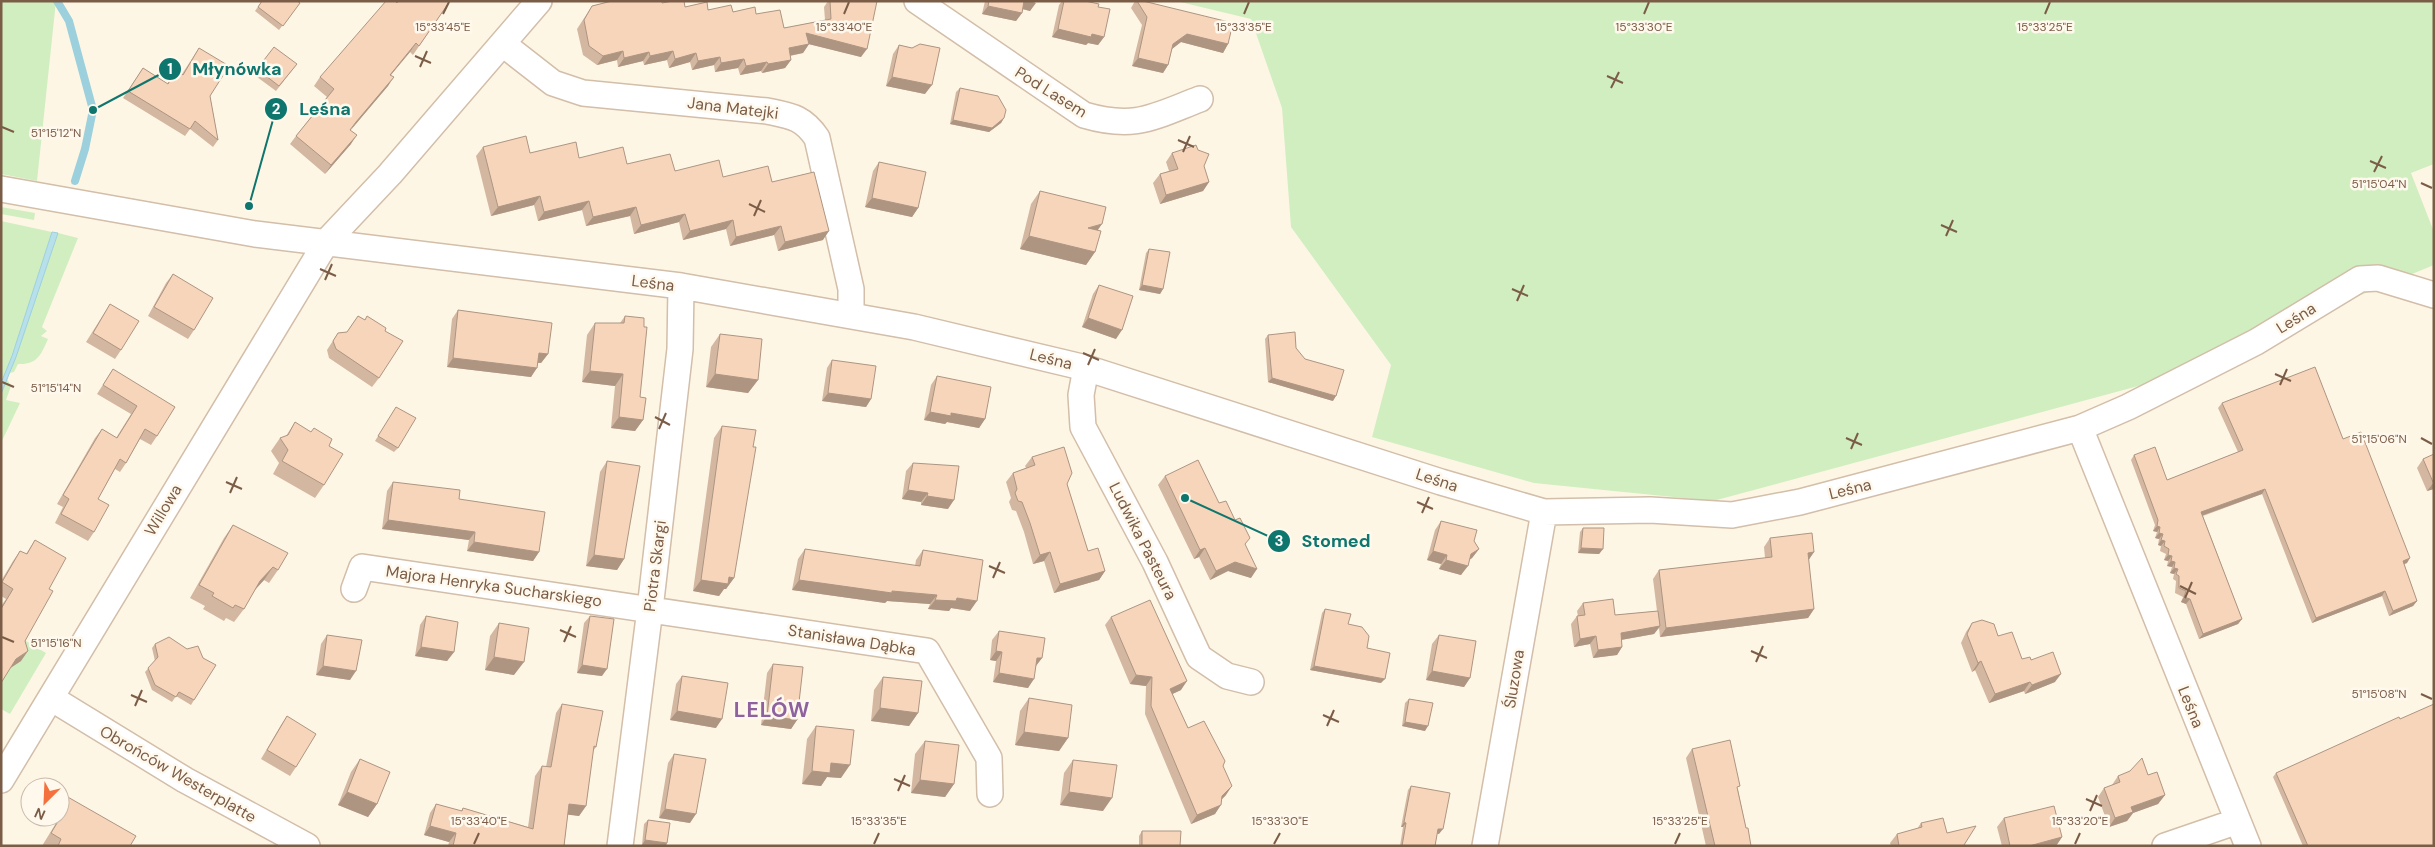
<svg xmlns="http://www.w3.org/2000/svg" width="2435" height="847" viewBox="0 0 2435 847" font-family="'DM Sans',sans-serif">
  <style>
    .green { fill: #d1eec1 }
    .water { fill: #b7e0ea; stroke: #9cd0dd }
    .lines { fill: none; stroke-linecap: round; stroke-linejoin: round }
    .stream { stroke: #9cd0dd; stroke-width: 8 }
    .minor-casing { stroke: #d2bea9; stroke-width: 28 }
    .minor { stroke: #fff; stroke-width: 25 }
    .wall { fill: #d4b7a0 }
    .shaded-wall { fill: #ad9582 }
    .building { fill: #f7d5ba; stroke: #ad9582 }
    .ticks { fill: none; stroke: #7b5c47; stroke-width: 2 }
    .labels { text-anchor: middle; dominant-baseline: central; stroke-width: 5; stroke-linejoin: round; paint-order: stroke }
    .street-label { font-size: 16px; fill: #7b5c47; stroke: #fff9ed }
    .district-label { font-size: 21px; font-weight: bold; letter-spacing: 1px; fill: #8d629e; stroke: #fff9ed }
    .ticks-label { font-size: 12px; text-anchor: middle; fill: #7b5c47; stroke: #fff9ed; stroke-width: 5; stroke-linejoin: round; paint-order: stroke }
    .leader { fill: none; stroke: #0f766e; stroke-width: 2 }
    .callout-dot { fill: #0f766e; stroke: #fff9ed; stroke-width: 2 }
    .mark-label { font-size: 15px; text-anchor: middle; font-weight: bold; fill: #fff }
    .callout-label { font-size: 18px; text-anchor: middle; font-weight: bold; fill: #0f766e; stroke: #fff9ed; stroke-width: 5; stroke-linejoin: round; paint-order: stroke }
  </style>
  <rect width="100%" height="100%" fill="#fef6e5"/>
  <path class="green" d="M 1,1 L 56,1 L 37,181 L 1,174 Z
    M 1176,1 L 2434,1 L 2434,164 L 2411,173 L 2434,232 L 2434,265 L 2142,385 L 1713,501 L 1534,483 L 1372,437 L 1391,365 L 1291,227 L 1282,108 L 1251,19 Z
    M 1,207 L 35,213 L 34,220 L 1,214 Z
    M 1,221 L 52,232 L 12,356 L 1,383 Z
    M 58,233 L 78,238 L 42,327 L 47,331 L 41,336 L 48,339 C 41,355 37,365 18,364 L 14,372 L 10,373 Z
    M 7,379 L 11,386 L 6,400 L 20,403 L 1,443 L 1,394 Z
    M 1,626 L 46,653 L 10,714 L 1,709 Z"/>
  <path class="water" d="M 52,232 L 58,233 L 16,357 L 1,394 L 1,383 L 12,356 Z"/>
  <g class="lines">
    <path class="stream" d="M 57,1 L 69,21 L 93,110 L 85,149 L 75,181"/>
    <defs>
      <path id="minor" d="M 917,1 L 1084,115 C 1135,130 1153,117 1200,99
        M 503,44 L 553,83 L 583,93 L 767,111 C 791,116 803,117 817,138 L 851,289 L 851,315
        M 1,189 L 255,234 L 681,286 L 914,327 L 1086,368 L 1441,482 L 1544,512 L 1650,510 L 1732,515 L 1800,502 L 2080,428 L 2128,407 L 2256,342 L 2360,279 L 2378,278 L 2434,295
        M 1086,368 L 1081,395 L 1083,427 L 1155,562 L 1199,657 L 1227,676 L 1251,682
        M 2080,428 L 2248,846
        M 354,589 L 362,567 L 927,651 L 989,758 L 990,794
        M 51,698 L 185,780 L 307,846
        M 1,780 L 327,241 L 390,174 L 539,1
        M 620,846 L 650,609 L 680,349 L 681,286
        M 1485,846 L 1544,512
        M 2165,846 L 2238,821"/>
    </defs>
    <use href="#minor" class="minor-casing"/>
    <use href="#minor" class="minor"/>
  </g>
  <path class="wall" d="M 262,1 L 300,3 L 279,30 L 255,11 Z
    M 450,1 L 413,55 L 410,52 L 391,75 L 388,86 L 352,128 L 350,130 L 351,144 L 325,174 L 290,144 L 296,136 L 327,97 L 314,86 L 320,77 L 397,3 Z
    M 605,1 L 662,1 L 662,3 L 685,7 L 756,14 L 784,28 L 825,20 L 824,7 L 828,1 L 877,1 L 861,57 L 809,44 L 803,53 L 790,56 L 791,60 L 785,68 L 762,73 L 761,71 L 740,75 L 738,68 L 715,72 L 714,65 L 692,70 L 690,62 L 669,68 L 667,60 L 644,65 L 643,61 L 618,67 L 617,60 L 597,65 L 583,55 L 577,29 L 592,6 L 604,3 Z
    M 985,1 L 1036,1 L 1030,11 L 1022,9 L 1022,13 L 1016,21 L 982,14 Z
    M 1062,1 L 1085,1 L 1098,7 L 1104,37 L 1098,45 L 1088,43 L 1086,45 L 1052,37 L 1059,5 Z
    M 1135,1 L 1143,1 L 1228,44 L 1223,53 L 1181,42 L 1172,49 L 1168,65 L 1163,73 L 1132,66 L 1142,25 L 1131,8 Z
    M 899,45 L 912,48 L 925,94 L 886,86 L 893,54 Z
    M 199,48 L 210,96 L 218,140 L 213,147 L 190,129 L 185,136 L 123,98 L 143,68 L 167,84 L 176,70 L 182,74 Z
    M 297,64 L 276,91 L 253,74 L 257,69 Z
    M 960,88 L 1004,118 L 1001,123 L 989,132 L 950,124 L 956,92 Z
    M 483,147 L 530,153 L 579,158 L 723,177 L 772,182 L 823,240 L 778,251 L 774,235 L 730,246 L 726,229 L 683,240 L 679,222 L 634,234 L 630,216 L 586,226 L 582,210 L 538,221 L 534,205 L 491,216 L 476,156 Z
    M 1198,150 L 1209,182 L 1203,191 L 1160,204 L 1153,183 L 1160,174 L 1169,171 L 1166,162 L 1172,153 Z
    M 879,162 L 918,208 L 912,217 L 865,207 L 873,171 Z
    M 1040,191 L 1098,230 L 1095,252 L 1086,265 L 1020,249 L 1031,204 Z
    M 1149,249 L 1163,289 L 1160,294 L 1139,290 L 1146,253 Z
    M 173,274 L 194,330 L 188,339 L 148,316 L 166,283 Z
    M 1099,285 L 1116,339 L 1082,327 L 1093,294 Z
    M 110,304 L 121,350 L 115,359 L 86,342 Z
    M 458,310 L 548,354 L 541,363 L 538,363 L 531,377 L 447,367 L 452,319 Z
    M 358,316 L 385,331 L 379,378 L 372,387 L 329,358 L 327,350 L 338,333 L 347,332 Z
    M 625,316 L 640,397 L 643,420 L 635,431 L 611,428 L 615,386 L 582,382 L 587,335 L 595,323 L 620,323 Z
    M 720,334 L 758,380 L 748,393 L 706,387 L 711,347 Z
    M 1268,335 L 1296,348 L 1333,401 L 1268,382 L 1265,339 Z
    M 832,360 L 871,399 L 866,407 L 822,401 L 827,368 Z
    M 113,369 L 157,436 L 151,445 L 140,439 L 126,463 L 120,472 L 115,469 L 98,499 L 94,532 L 88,541 L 55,523 L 63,507 L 57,504 L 95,438 L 102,429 L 116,438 L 131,414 L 97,394 Z
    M 937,376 L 985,419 L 979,428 L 947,422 L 945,424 L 924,420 L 931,385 Z
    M 2222,403 L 2343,439 L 2407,563 L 2404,564 L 2417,601 L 2413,606 L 2389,616 L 2382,596 L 2312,623 L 2262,494 L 2203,516 L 2242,619 L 2238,624 L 2199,639 L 2186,604 L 2181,602 L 2183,597 L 2175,593 L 2176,581 L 2173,579 L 2174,574 L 2170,573 L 2172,567 L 2167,566 L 2168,561 L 2164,560 L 2166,554 L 2160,551 L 2161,546 L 2158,545 L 2159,539 L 2155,538 L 2157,532 L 2153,531 L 2155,525 L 2131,460 L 2134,455 L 2167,480 L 2238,452 L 2218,408 Z
    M 396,407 L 398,448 L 394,452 L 375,441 Z
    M 295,422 L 329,446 L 324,485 L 315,498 L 273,474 L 279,463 L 271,451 L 280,438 L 286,436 Z
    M 722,426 L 734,578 L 726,589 L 724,589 L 719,596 L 693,591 L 714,438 Z
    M 2434,454 L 2434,489 L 2427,491 L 2417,468 L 2423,459 Z
    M 1032,457 L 1067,484 L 1088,551 L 1105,571 L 1099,580 L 1054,593 L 1044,561 L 1033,564 L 1024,532 L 1016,511 L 1012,510 L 1009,502 L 1011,498 L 1006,482 L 1013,473 L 1026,468 L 1025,466 Z
    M 607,461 L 624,559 L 617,570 L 586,566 L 600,472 Z
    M 913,463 L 948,509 L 921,505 L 921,502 L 902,499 L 906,471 Z
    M 1165,476 L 1219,503 L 1245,545 L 1251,578 L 1228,571 L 1210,580 L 1199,557 L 1194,559 L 1158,485 Z
    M 393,482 L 459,499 L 539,552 L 533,561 L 467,551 L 469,540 L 382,529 L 387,491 Z
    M 1441,521 L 1474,541 L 1479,549 L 1472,558 L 1469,560 L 1461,575 L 1439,569 L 1441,564 L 1427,560 L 1435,530 Z
    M 233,525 L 278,570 L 269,583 L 264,580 L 255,590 L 244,609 L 234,622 L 226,618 L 224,621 L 203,609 L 205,606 L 190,598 L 224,538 Z
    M 1583,528 L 1603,549 L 1599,554 L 1578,553 L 1580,532 Z
    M 1770,538 L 1814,552 L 1808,560 L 1814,609 L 1808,618 L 1660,637 L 1659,628 L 1654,634 L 1621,640 L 1622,647 L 1617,655 L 1593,658 L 1590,644 L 1574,647 L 1571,624 L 1577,616 L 1578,616 L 1577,611 L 1583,603 L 1615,615 L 1657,611 L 1653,579 L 1659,570 L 1765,558 L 1764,547 Z
    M 35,540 L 49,589 L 25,641 L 21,661 L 10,668 L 1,683 L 1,606 L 6,599 L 1,596 L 1,581 L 13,561 L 20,551 L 26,554 Z
    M 805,549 L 915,566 L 916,560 L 923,550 L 970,611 L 951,608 L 949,611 L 928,609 L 930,604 L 887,601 L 885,603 L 792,590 L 798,559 Z
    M 1325,609 L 1348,624 L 1367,648 L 1381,683 L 1310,670 L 1322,613 Z
    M 426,616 L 454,652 L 447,661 L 415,656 L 420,625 Z
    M 590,616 L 602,676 L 577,673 L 584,623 Z
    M 1111,617 L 1181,690 L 1172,694 L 1188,728 L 1223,766 L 1226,795 L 1222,799 L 1215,814 L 1191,824 L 1145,714 L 1146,686 L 1130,684 L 1105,625 Z
    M 499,623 L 514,675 L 485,670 L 490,636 Z
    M 1972,623 L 1998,636 L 2022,659 L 2031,660 L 2055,682 L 2025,694 L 2024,691 L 1989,703 L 1975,670 L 1972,672 L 1961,643 L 1966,632 Z
    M 999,631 L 1042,658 L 1036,666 L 1028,688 L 993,682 L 996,661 L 990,660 L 992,640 Z
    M 327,635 L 350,680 L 316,675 L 321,644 Z
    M 1439,635 L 1470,678 L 1464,687 L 1426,680 L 1432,644 Z
    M 155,644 L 194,700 L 191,705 L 176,696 L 172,702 L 152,690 L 145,672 L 155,661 L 152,648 Z
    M 773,664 L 797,720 L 791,729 L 761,725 L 767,673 Z
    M 682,676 L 716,728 L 670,720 L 676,684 Z
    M 883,677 L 918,713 L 909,726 L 871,721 L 874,690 Z
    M 1029,698 L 1068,738 L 1059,751 L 1015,745 L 1020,711 Z
    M 1409,699 L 1425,731 L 1402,726 L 1405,703 Z
    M 562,704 L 596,747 L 593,751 L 586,806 L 579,816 L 568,814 L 564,846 L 448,846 L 449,842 L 424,835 L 430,813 L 436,804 L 461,811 L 463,808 L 528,827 L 535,776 L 542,766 L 546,767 L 556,713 Z
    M 287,716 L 296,767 L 290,776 L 261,759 L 281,725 Z
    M 2400,719 L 2434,846 L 2303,846 L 2273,777 L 2276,773 Z
    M 816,726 L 841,778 L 827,777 L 821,786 L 802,784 L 807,739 Z
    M 925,741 L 954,784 L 945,797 L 911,793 L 915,754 Z
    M 1692,749 L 1738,790 L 1746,828 L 1751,846 L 1706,846 L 1686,758 Z
    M 674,754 L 690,823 L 659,818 L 668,763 Z
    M 360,759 L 377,804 L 368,817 L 338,805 L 351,772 Z
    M 1073,760 L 1103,811 L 1060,805 L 1064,773 Z
    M 2148,775 L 2165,795 L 2158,804 L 2133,813 L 2127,821 L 2109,827 L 2098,797 L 2104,788 L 2112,785 L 2118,776 Z
    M 1411,786 L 1439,834 L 1437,834 L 1435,846 L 1400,846 L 1403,827 L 1401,827 L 1408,790 Z
    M 66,796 L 130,846 L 42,846 L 56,823 L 56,817 L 60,817 L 60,804 Z
    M 2004,818 L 2062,837 L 2056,846 L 2002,846 L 1997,827 Z
    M 648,820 L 666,846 L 650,846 L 642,845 L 644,824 Z
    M 1921,823 L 1947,833 L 1964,845 L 1964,846 L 1891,846 L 1890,843 L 1897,834 L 1917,829 Z
    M 1142,831 L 1180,846 L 1139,846 L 1139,836 Z"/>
  <path class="shaded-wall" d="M 1024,1 L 1029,1 L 1036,3 L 1030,11 L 1019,8 Z
    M 988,6 L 1022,13 L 1016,21 L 982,14 Z
    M 1058,29 L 1092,34 L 1104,37 L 1098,45 L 1088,43 L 1086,45 L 1052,37 Z
    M 806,33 L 867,49 L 861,57 L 800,42 Z
    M 1187,34 L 1228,44 L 1223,53 L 1181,42 L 1168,52 L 1173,44 Z
    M 416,43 L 410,52 L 384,83 L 390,75 Z
    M 809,44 L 803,53 L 783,57 L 789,48 Z
    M 623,51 L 617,60 L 597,65 L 603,56 Z
    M 673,51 L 667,60 L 644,65 L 650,56 Z
    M 649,52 L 643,61 L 618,67 L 624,58 Z
    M 696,53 L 690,62 L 669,68 L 675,59 Z
    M 720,57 L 714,65 L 692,70 L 698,61 Z
    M 1138,58 L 1168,65 L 1163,73 L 1132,66 Z
    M 744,59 L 738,68 L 715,72 L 721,63 Z
    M 791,60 L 785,68 L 762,73 L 768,64 Z
    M 767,62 L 761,71 L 740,75 L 746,66 Z
    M 394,77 L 388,86 L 350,131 L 356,122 Z
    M 892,77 L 932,85 L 925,94 L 886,86 Z
    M 1004,118 L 1001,123 L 989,132 L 950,124 L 953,120 Z
    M 357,135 L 351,144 L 325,174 L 331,165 Z
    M 1209,182 L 1203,191 L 1160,204 L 1166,195 Z
    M 540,196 L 534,205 L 491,216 L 498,207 Z
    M 872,198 L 918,208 L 912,217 L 865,207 Z
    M 589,201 L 582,210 L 538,221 L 544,212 Z
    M 636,207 L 630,216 L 586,226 L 593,217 Z
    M 685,214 L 679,222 L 634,234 L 641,225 Z
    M 733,220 L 726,229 L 683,240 L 690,231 Z
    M 1102,224 L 1093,237 L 1088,228 Z
    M 781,226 L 774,235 L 730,246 L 736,237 Z
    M 829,231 L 823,240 L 778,251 L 785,242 Z
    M 1029,236 L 1095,252 L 1086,265 L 1020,249 Z
    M 1142,285 L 1163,289 L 1160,294 L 1139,290 Z
    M 1088,318 L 1122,330 L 1116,339 L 1082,327 Z
    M 539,353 L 548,354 L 541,363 L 533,362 Z
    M 453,358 L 537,368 L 531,377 L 447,367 Z
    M 590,371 L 623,374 L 615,386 L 582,382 Z
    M 715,374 L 758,380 L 748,393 L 706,387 Z
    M 1272,378 L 1336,396 L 1333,401 L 1268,382 Z
    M 828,393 L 871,399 L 866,407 L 822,401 Z
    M 930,412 L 951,413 L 985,419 L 979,428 L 947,422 L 945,424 L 924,420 Z
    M 619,417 L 643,420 L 635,431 L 611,428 Z
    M 2434,482 L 2434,489 L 2427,491 Z
    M 2265,489 L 2262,494 L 2198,517 L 2201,512 Z
    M 908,490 L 928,493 L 921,502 L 902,499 Z
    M 927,496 L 954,500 L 948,509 L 921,505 Z
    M 388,520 L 475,532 L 469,540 L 382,529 Z
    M 2157,526 L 2160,527 L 2157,532 L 2153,531 Z
    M 2159,533 L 2163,534 L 2159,539 L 2155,538 Z
    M 2161,540 L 2165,541 L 2161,546 L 2158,545 Z
    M 474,542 L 539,552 L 533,561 L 467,551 Z
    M 1205,548 L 1199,557 L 1194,559 L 1200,550 Z
    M 1581,548 L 1603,549 L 1599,554 L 1578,553 Z
    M 1479,549 L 1472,558 L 1464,563 L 1471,554 Z
    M 1433,551 L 1447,555 L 1441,564 L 1427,560 Z
    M 1050,552 L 1044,561 L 1033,564 L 1040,555 Z
    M 1814,552 L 1808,561 L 1808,553 Z
    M 594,555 L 624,559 L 617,570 L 586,566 Z
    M 2168,555 L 2172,556 L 2168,561 L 2164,560 Z
    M 2410,558 L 2407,563 L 2399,566 L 2403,561 Z
    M 1446,560 L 1468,566 L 1461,575 L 1439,569 Z
    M 2171,561 L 2175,562 L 2172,567 L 2167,566 Z
    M 1235,562 L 1257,569 L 1251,578 L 1228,571 L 1210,580 L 1216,571 Z
    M 273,567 L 264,580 L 251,594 L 260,581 Z
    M 2174,568 L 2178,569 L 2174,574 L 2170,573 Z
    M 1105,571 L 1099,580 L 1054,593 L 1060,584 Z
    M 729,577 L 734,578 L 726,589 L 724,589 L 719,596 L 693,591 L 701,580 Z
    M 799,580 L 892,591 L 937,595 L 930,604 L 887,601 L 885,603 L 792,590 Z
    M 2385,591 L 2382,596 L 2312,623 L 2316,618 Z
    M 2184,597 L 2190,599 L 2186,604 L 2181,602 Z
    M 957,598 L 977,601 L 970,611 L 951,608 L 949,611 L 928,609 L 935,600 Z
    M 2417,601 L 2413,606 L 2389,616 L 2393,611 Z
    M 1814,609 L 1808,618 L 1660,637 L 1666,628 Z
    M 2242,619 L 2238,624 L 2199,639 L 2203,634 Z
    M 1660,626 L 1654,634 L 1615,641 L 1621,633 Z
    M 1596,636 L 1590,644 L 1574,647 L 1580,639 Z
    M 421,647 L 454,652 L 447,661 L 415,656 Z
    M 1622,647 L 1617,655 L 1593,658 L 1598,650 Z
    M 28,651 L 21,661 L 9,669 L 16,659 Z
    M 996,651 L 1002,652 L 996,661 L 990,660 Z
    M 494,657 L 524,662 L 514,675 L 485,670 Z
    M 1037,658 L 1042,658 L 1035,667 Z
    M 1981,661 L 1975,670 L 1972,672 L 1978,663 Z
    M 582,665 L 607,669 L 602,676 L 577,673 Z
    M 323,666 L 356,671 L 350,680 L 316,675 Z
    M 1314,666 L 1385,679 L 1381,683 L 1310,670 Z
    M 1432,671 L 1470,678 L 1464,687 L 1426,680 Z
    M 999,673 L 1034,679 L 1028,688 L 993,682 Z
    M 2061,674 L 2055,682 L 2025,694 L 2032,685 Z
    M 1136,675 L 1152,677 L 1146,686 L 1130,684 Z
    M 1187,681 L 1181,690 L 1164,698 L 1170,689 Z
    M 2030,682 L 2024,691 L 1989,703 L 1995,694 Z
    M 880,708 L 918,713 L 909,726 L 871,721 Z
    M 677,711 L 722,719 L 716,728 L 670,720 Z
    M 767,716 L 797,720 L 791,729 L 761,725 Z
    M 1405,722 L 1428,726 L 1425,731 L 1402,726 Z
    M 1024,732 L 1068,738 L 1059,751 L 1015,745 Z
    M 831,763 L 850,765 L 841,778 L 827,777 L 821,786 L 802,784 L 812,771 Z
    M 920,780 L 954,784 L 945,797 L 911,793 Z
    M 1232,786 L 1226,795 L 1216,805 L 1222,796 Z
    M 347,792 L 377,804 L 368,817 L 338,805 Z
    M 1069,792 L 1112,798 L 1103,811 L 1060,805 Z
    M 2165,795 L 2158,804 L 2133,813 L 2127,821 L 2109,827 L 2115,818 L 2131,807 Z
    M 569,804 L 586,806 L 579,816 L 562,814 Z
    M 1221,805 L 1215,814 L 1191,824 L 1197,815 Z
    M 665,809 L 696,814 L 690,823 L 659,818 Z
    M 1404,822 L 1406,823 L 1403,827 L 1401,827 Z
    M 430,826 L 456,833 L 449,842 L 424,835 Z
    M 1438,829 L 1443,829 L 1439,834 L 1435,833 Z
    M 2062,837 L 2056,846 L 2029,846 Z
    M 645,840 L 667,843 L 666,846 L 650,846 L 642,845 Z"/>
  <path class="building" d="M 262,1 L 297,1 L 300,3 L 283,26 L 258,7 Z
    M 386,1 L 395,1 L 397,3 L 398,1 L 450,1 L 419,46 L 416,43 L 390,75 L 394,77 L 356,122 L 350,130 L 357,135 L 331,165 L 296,136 L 334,89 L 320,77 Z
    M 612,1 L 662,1 L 662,3 L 673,1 L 684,1 L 685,7 L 707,2 L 708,10 L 731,5 L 733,12 L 755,7 L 756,14 L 780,10 L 784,28 L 831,19 L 830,1 L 877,1 L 867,49 L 806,33 L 809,44 L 789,48 L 791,60 L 768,64 L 767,62 L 746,66 L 744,59 L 721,63 L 720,57 L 698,61 L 696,53 L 675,59 L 673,51 L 650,56 L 649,52 L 624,58 L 623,51 L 603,56 L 589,46 L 584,20 L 592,6 Z
    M 989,1 L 1024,1 L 1022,13 L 988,6 Z
    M 1064,1 L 1085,1 L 1099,4 L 1098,7 L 1110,9 L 1104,37 L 1092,34 L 1091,37 L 1058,29 Z
    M 1137,1 L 1143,1 L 1233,23 L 1228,44 L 1187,34 L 1173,44 L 1168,65 L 1138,58 L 1147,17 Z
    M 920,44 L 940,48 L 932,85 L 892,77 L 899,45 L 912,48 Z
    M 274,47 L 297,64 L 279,86 L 257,69 Z
    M 199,48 L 229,66 L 210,96 L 218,140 L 195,121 L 190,129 L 128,91 L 143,68 L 168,84 L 176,70 L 183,75 Z
    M 960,88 L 998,96 L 1006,110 L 1004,118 L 992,128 L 953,120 Z
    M 526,136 L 530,153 L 576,142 L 579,158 L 623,147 L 627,164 L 670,154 L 675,171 L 719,160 L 723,177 L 768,166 L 772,182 L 814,172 L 829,231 L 785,242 L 781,226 L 736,237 L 733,220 L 690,231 L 685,214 L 641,225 L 636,207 L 593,217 L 589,201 L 544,212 L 540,196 L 498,207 L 483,147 Z
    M 1196,145 L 1198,150 L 1209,154 L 1204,166 L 1209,182 L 1166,195 L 1160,174 L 1178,169 L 1172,153 Z
    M 879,162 L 926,172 L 918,208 L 872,198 Z
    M 1040,191 L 1106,207 L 1102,224 L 1088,228 L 1101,231 L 1095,252 L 1029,236 Z
    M 1149,249 L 1170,252 L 1163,289 L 1142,285 Z
    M 173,274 L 213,298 L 194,330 L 154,307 Z
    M 1099,285 L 1133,296 L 1122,330 L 1088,318 Z
    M 110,304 L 139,321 L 121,350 L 93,333 Z
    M 458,310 L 552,323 L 548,354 L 539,353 L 537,368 L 453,358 Z
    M 358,316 L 365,320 L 367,316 L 386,328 L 385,331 L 403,341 L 379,378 L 336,349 L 333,341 L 338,333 L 347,332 Z
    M 625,316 L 644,318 L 644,327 L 647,327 L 640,397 L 646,398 L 643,420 L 619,417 L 623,374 L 590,371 L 595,323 L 624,323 Z
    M 1295,332 L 1296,348 L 1305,359 L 1344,370 L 1336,396 L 1272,378 L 1268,335 Z
    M 720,334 L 762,339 L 758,380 L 715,374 Z
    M 832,360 L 876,366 L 871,399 L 828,393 Z
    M 2315,367 L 2343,439 L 2361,432 L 2410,558 L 2403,561 L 2417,601 L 2393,611 L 2385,591 L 2316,618 L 2265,489 L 2201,512 L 2242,619 L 2203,634 L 2190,599 L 2184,597 L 2186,591 L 2179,588 L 2179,576 L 2176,574 L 2178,569 L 2174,568 L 2175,562 L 2171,561 L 2172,556 L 2168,555 L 2169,549 L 2164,546 L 2165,541 L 2161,540 L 2163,534 L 2159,533 L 2160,527 L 2157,526 L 2158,520 L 2134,455 L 2155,447 L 2167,480 L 2243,450 L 2222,403 Z
    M 113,369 L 175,407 L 157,436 L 145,429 L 126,463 L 120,459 L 98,499 L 109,505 L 94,532 L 61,514 L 69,499 L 63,495 L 102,429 L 117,438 L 137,406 L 103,385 Z
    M 937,376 L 991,387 L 985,419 L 951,413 L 951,416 L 930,412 Z
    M 396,407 L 416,418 L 398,448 L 378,436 Z
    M 295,422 L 311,432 L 314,428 L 332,439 L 329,446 L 343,454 L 324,485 L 282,461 L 288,450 L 280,438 L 288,435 Z
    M 722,426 L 756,430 L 753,447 L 756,447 L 734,578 L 729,577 L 728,584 L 701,580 Z
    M 1064,447 L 1072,473 L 1067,484 L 1088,551 L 1098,548 L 1105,571 L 1060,584 L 1050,552 L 1040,555 L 1030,523 L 1022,502 L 1018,501 L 1015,493 L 1017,489 L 1013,473 L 1035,465 L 1032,457 Z
    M 2434,454 L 2434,482 L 2433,482 L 2423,459 Z
    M 1198,460 L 1219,503 L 1226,501 L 1235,520 L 1240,518 L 1250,538 L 1245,544 L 1257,569 L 1235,562 L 1216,571 L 1205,548 L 1200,550 L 1165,476 Z
    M 607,461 L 640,466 L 624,559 L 594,555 Z
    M 913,463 L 959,466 L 954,500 L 927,496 L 928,493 L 908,490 Z
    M 393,482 L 460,490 L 459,499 L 545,512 L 539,552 L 474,542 L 475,532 L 388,520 Z
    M 1441,521 L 1477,530 L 1474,541 L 1479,549 L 1471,554 L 1468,566 L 1446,560 L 1447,555 L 1433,551 Z
    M 233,525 L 288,553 L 278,570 L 273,567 L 260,581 L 244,609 L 235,605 L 233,608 L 212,596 L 214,593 L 199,585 Z
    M 1583,528 L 1604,528 L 1603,549 L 1581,548 Z
    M 1812,533 L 1814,552 L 1808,553 L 1814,609 L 1666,628 L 1659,570 L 1772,557 L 1770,538 Z
    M 35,540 L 66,558 L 49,589 L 53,591 L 25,641 L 28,651 L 16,659 L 1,683 L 1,609 L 13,589 L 2,582 L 20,551 L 27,554 Z
    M 805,549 L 920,566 L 923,550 L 983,560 L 977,601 L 957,598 L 956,601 L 935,600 L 937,595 L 892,591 L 892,593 L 799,580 Z
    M 1613,599 L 1615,615 L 1658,611 L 1660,626 L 1621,633 L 1622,647 L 1598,650 L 1596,636 L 1580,639 L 1577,616 L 1585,615 L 1583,603 Z
    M 1150,600 L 1187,681 L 1170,689 L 1188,728 L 1204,721 L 1225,761 L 1223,766 L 1232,786 L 1222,796 L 1221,805 L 1197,815 L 1151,706 L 1152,677 L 1136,675 L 1111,617 Z
    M 1325,609 L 1351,614 L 1348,624 L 1362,627 L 1369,636 L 1367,648 L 1390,653 L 1385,679 L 1314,666 Z
    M 426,616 L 458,622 L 454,652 L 421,647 Z
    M 590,616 L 614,619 L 607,669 L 582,665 Z
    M 1982,620 L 1994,624 L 1998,636 L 2012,632 L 2022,659 L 2030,657 L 2031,660 L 2053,652 L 2061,674 L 2032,685 L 2030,682 L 1995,694 L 1981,661 L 1978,663 L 1967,634 L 1972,623 Z
    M 499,623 L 529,628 L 524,662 L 494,657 Z
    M 999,631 L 1045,638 L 1042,658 L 1037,658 L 1034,679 L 999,673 L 1002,652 L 996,651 Z
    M 327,635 L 362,640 L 356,671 L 323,666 Z
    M 1439,635 L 1476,641 L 1470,678 L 1432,671 Z
    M 169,637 L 187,649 L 198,646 L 203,658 L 216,665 L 194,700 L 179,692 L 176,697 L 155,685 L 148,668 L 158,657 L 155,644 Z
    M 773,664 L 803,667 L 797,720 L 767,716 Z
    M 682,676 L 728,683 L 722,719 L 677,711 Z
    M 883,677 L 922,681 L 918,713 L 880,708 Z
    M 1029,698 L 1072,705 L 1068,738 L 1024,732 Z
    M 1409,699 L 1433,703 L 1428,726 L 1405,722 Z
    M 562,704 L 603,711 L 596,747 L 594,746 L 586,806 L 569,804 L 564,846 L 453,846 L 456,833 L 430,826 L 436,804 L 462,811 L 463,808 L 533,829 L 542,766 L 551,767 Z
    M 2434,704 L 2434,846 L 2308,846 L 2276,773 L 2399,717 L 2400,719 Z
    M 287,716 L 316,734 L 296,767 L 267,750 Z
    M 816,726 L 854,730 L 850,765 L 831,763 L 830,773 L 812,771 Z
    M 1730,740 L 1740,786 L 1737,787 L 1746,828 L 1748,828 L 1751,846 L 1715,846 L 1692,749 Z
    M 925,741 L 959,745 L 954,784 L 920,780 Z
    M 674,754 L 706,759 L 696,814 L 665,809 Z
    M 2142,758 L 2148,775 L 2157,772 L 2165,795 L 2131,807 L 2133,812 L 2115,818 L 2104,788 L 2120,782 L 2118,776 L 2130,771 Z
    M 360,759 L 390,772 L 377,804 L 347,792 Z
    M 1073,760 L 1117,765 L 1112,798 L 1069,792 Z
    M 1411,786 L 1450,793 L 1443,829 L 1438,829 L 1435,846 L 1402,846 L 1406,823 L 1404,822 Z
    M 66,796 L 136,836 L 130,846 L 58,846 L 61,839 L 51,833 L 65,810 Z
    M 2054,806 L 2062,837 L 2029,846 L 2010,846 L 2004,818 Z
    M 1943,818 L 1947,833 L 1976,826 L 1964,845 L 1964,846 L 1899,846 L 1897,834 L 1922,827 L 1921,823 Z
    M 648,820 L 670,823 L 667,843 L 645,840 Z
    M 1142,831 L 1181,831 L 1180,846 L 1142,846 Z"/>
  <path class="ticks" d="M 443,14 L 449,2M 844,14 L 849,2M 1244,14 L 1249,2M 1644,14 L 1649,2M 2045,14 L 2050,2M 415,56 L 431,63M 420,67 L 427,51M 1607,76 L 1623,83M 1611,88 L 1619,72M 2,127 L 14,132M 1178,140 L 1194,147M 1183,152 L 1190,136M 2370,161 L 2386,168M 2374,172 L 2382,156M 2421,183 L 2432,188M 749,204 L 765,212M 754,216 L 761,200M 1941,225 L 1957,232M 1946,236 L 1953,220M 320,269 L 336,276M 325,280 L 332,264M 1512,289 L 1528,296M 1517,301 L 1524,285M 1083,353 L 1099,360M 1088,365 L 1095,349M 2275,374 L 2291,381M 2,382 L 14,387M 2280,385 L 2287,369M 655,417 L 670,425M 659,429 L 666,413M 1846,438 L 1862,445M 2421,438 L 2432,444M 1851,449 L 1858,433M 226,482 L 242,489M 230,493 L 237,477M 1417,502 L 1433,509M 1422,513 L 1429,497M 989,566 L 1005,573M 993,578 L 1000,562M 2180,586 L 2196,594M 2185,598 L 2192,582M 560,630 L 576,637M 2,637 L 14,642M 564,642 L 571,626M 1751,651 L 1767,658M 1756,662 L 1763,646M 2421,694 L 2432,699M 131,695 L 147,702M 135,706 L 142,690M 1323,715 L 1339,722M 1327,726 L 1334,710M 894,779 L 910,786M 898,791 L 905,775M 2086,799 L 2102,806M 2090,811 L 2097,795M 474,844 L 479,833M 874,844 L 879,833M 1274,844 L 1280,833M 1675,844 L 1680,833M 2075,844 L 2080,833"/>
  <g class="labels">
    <g class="street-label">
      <text transform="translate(1051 92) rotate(32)">Pod Lasem</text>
      <text transform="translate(733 108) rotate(7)">Jana Matejki</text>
      <text transform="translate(653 283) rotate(7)">Leśna</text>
      <text transform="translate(2296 318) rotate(-32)">Leśna</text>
      <text transform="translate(1051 359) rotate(14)">Leśna</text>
      <text transform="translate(1437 480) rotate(18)">Leśna</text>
      <text transform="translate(1850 489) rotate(-14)">Leśna</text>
      <text transform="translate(163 510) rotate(-59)">Willowa</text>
      <text transform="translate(1143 541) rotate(63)">Ludwika Pasteura</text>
      <text transform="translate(655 566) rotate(-83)">Piotra Skargi</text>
      <text transform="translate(494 586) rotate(8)">Majora Henryka Sucharskiego</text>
      <text transform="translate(852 640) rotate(9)">Stanisława Dąbka</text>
      <text transform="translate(1514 679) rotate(-81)">Śluzowa</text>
      <text transform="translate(2191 707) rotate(68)">Leśna</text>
      <text transform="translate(178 774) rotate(30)">Obrońców Westerplatte</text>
    </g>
    <g class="district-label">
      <text x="772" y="710">LELÓW</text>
    </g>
  </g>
  <g class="ticks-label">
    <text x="443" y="31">15°33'45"E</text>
    <text x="844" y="31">15°33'40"E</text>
    <text x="1244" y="31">15°33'35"E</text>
    <text x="1644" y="31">15°33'30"E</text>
    <text x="2045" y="31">15°33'25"E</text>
    <text x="56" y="137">51°15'12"N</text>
    <text x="2379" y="188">51°15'04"N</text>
    <text x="56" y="392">51°15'14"N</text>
    <text x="2379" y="443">51°15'06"N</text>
    <text x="56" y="647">51°15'16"N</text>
    <text x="2379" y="698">51°15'08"N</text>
    <text x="479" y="825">15°33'40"E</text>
    <text x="879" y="825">15°33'35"E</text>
    <text x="1280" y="825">15°33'30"E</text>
    <text x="1680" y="825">15°33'25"E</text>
    <text x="2080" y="825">15°33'20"E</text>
  </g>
  <path class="leader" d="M93 110L170 69M249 206L276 109M1185 498L1279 541"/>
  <g class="callout-dot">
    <circle cx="93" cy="110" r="5"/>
    <circle cx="249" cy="206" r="5"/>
    <circle cx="1185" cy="498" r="5"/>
    <circle cx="170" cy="69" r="12"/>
    <circle cx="276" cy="109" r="12"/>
    <circle cx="1279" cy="541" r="12"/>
  </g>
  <g class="mark-label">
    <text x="170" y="74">1</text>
    <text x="276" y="114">2</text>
    <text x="1279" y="546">3</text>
  </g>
  <g class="callout-label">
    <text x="237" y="75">Młynówka</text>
    <text x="325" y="115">Leśna</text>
    <text x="1336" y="547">Stomed</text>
  </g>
  <rect width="2435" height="847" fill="none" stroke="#7b5c47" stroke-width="5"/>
  <g transform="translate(45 802) rotate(204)"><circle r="24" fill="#fff9ed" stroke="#cabaab"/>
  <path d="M0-4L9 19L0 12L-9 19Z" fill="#f4713e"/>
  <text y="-8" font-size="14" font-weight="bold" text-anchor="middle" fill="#7b5c47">N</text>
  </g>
</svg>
